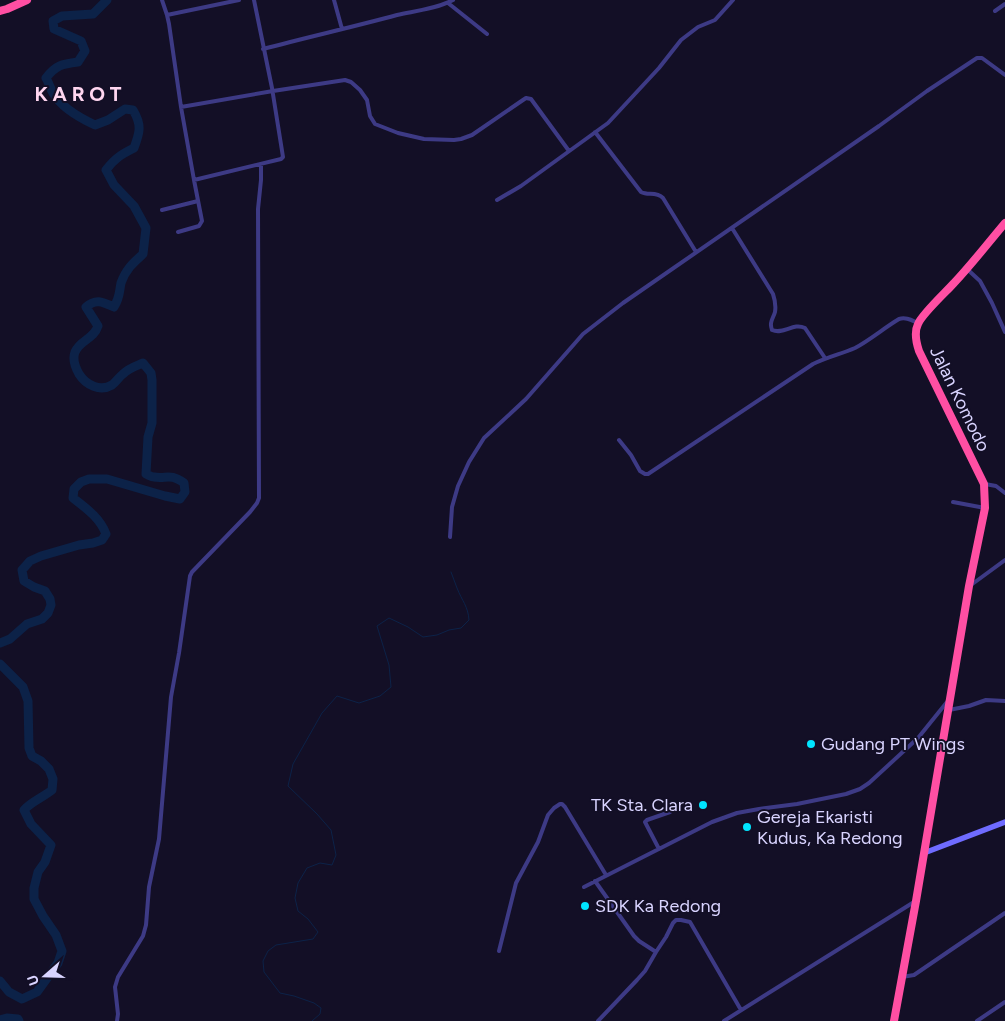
<svg xmlns="http://www.w3.org/2000/svg" width="1005" height="1021" viewBox="0 0 1005 1021" font-family="Figtree,sans-serif">
  <style>
    .lines { fill: none; stroke-linecap: round; stroke-linejoin: round }
    .stream { stroke: #0c2248; stroke-width: 1 }
    .river { stroke: #0c2248; stroke-width: 9 }
    .street { stroke: #3d3a85; stroke-width: 4 }
    .secondary { stroke: #6f6bff; stroke-width: 5.5 }
    .highway { stroke: #ff4fa3; stroke-width: 8 }
    .poi-dot { fill: #00e5ff; stroke: #130f26; stroke-width: 2 }
    .labels { text-anchor: middle; dominant-baseline: central; stroke-width: 4; stroke-linejoin: round; paint-order: stroke }
    .street-label { font-size: 18px; fill: #d9d4ff; stroke: #130f26 }
    .poi-label { font-size: 18px; fill: #d9d4ff; stroke: #130f26; text-anchor: start }
    .quarter-label { font-size: 20px; font-weight: bold; fill: #ffd6f0; stroke: #130f26 }
  </style>
  <rect width="100%" height="100%" fill="#130f26"/>
  <g class="lines">
    <path class="stream" d="M 312,1021 L 320,1014 L 321,1008 L 314,1003 L 294,996 L 280,993 L 264,972 L 263,961 L 268,951 L 276,945 L 313,939 L 318,932 L 308,919 L 298,911 L 295,898 L 298,883 L 307,868 L 320,863 L 332,865 L 336,855 L 331,830 L 317,814 L 288,786 L 293,764 L 322,713 L 337,696 L 359,703 L 380,696 L 391,687 L 389,665 L 377,626 L 389,618 L 408,627 L 423,637 L 437,635 L 449,630 L 461,628 L 469,620 C 468,606 462,601 457,588 C 455,583 453,577 451,572"/>
    <path class="river" d="M 0,643 L 10,639 L 27,624 L 42,619 L 48,613 L 51,605 L 50,599 L 45,591 L 34,587 L 24,581 L 22,570 L 30,561 L 41,556 L 79,545 L 93,543 L 102,540 L 106,534 C 100,518 87,509 73,498 L 74,489 L 81,482 L 89,479 L 107,479 L 165,496 L 180,499 L 185,492 L 184,483 C 170,473 167,479 154,477 C 151,477 149,475 146,474 L 148,437 L 152,423 L 152,380 L 151,373 L 143,363 C 136,366 129,368 123,374 C 119,377 116,382 112,385 C 100,392 86,385 79,374 C 75,367 72,360 75,352 C 80,340 94,339 98,326 L 86,307 C 96,298 103,302 114,307 C 120,297 119,293 121,283 C 126,269 133,263 143,254 L 146,228 L 134,206 L 114,185 L 106,170 C 115,158 122,154 134,148 C 140,132 142,125 133,110 L 125,109 L 108,120 L 95,125 C 80,118 61,107 53,93 C 50,88 49,83 46,78 C 56,65 62,64 78,62 L 85,51 L 81,41 L 54,29 L 53,21 L 62,16 L 93,14 L 107,0
      M 0,664 L 23,687 L 28,701 L 29,748 L 32,756 L 41,761 L 49,769 L 53,779 L 52,790 C 42,798 32,801 24,810 L 31,824 L 51,845 L 45,862 L 38,872 L 34,888 L 34,899 L 43,916 L 56,935 L 62,951 L 58,963 L 37,992 L 22,999 L 9,992 L 0,981
      M 0,1020 L 7,1018 L 18,1019 L 19,1021"/>
    <path class="street" d="M 162,0 L 167,15 L 169,24 L 181,107 L 194,180 L 281,159 L 283,157 L 272,88 L 254,0
      M 334,0 L 342,29
      M 448,3 L 487,34
      M 995,11 L 1005,4
      M 167,15 L 239,0
      M 263,49 C 308,37 353,27 397,15 C 415,11 436,9 453,0
      M 181,107 L 273,91 L 345,80 L 351,82 L 360,90 L 367,100 L 370,116 L 375,124 L 398,133 L 424,139 L 454,140 L 461,139 L 472,135 L 523,100 L 526,98 L 531,99 L 569,151
      M 595,132 L 641,192 C 648,196 656,191 663,198 L 696,252
      M 497,200 L 521,186 L 608,123 L 659,68 L 681,40 L 698,27 L 715,20 L 733,0
      M 162,210 L 198,201
      M 732,228 L 773,294 C 775,300 776,306 775,312 C 773,319 769,322 772,330 C 784,335 793,322 805,328 L 825,358
      M 178,232 L 199,226 L 202,221 L 194,180
      M 967,269 L 980,281 L 992,303 L 1005,332
      M 619,440 L 631,455 L 640,471 L 645,474 L 648,474 L 813,364 C 827,357 841,354 855,348 C 870,340 884,328 899,319 C 906,317 911,320 918,323
      M 985,484 L 996,486 L 1005,493
      M 953,502 L 985,508
      M 450,537 L 452,507 L 458,486 L 469,462 L 484,438 L 526,399 L 583,334 L 623,303 L 879,126 L 927,91 L 977,58 L 982,58 L 1005,75
      M 971,585 L 1005,560
      M 949,710 L 969,706 L 986,700 L 1005,701
      M 659,849 L 645,822 L 647,820 L 670,812
      M 595,881 L 634,936 L 639,941 L 656,952 L 645,971 L 637,980 L 598,1021
      M 584,887 L 712,822 L 737,813 L 759,809 L 797,804 L 846,794 L 860,789 L 869,783 L 918,738 L 947,702
      M 499,951 L 516,883 L 538,842 L 548,815 L 554,808 L 560,804 L 562,804 L 565,807 L 606,875
      M 656,952 L 666,937 L 673,923 L 676,920 L 681,920 L 690,922 L 741,1010
      M 902,977 L 914,975 L 1005,913
      M 117,1021 L 118,1014 L 115,987 L 118,977 L 143,936 L 146,925 L 149,887 L 159,839 L 171,697 L 179,653 L 190,576 L 192,572 L 250,512 L 257,503 L 259,498 L 258,209 L 261,180 L 261,164
      M 724,1021 L 914,902
      M 977,1021 L 1005,1002"/>
    <path class="secondary" d="M 924,853 L 1005,822"/>
    <path class="highway" d="M 0,11 L 7,9 L 27,0
      M 894,1021 L 916,901 L 969,586 L 985,508 L 984,484 L 919,351 C 916,342 914,332 918,324 C 922,314 946,292 954,283 C 972,264 988,243 1005,223"/>
  </g>
  <g class="poi-dot">
    <circle cx="811" cy="744" r="5"/>
    <circle cx="703" cy="805" r="5"/>
    <circle cx="747" cy="827" r="5"/>
    <circle cx="585" cy="906" r="5"/>
  </g>
  <g class="labels">
    <g class="street-label">
      <text transform="translate(960 399) rotate(64)">Jalan Komodo</text>
    </g>
    <g class="poi-label">
      <text x="821" y="744">Gudang PT Wings</text>
      <text x="693" y="805" text-anchor="end">TK Sta. Clara</text>
      <text x="757" y="817">Gereja Ekaristi<tspan x="757" dy="21">Kudus, Ka Redong</tspan></text>
      <text x="595" y="906">SDK Ka Redong</text>
    </g>
    <g class="quarter-label">
      <text x="78" y="94">K A R O T</text>
    </g>
  </g>
  <g transform="translate(45 976) rotate(250)" stroke="#130f26" stroke-width="4" paint-order="stroke">
  <path d="M0-4L9 19L0 12L-9 19Z" fill="#d9d4ff"/>
  <text y="-8" font-size="14" font-weight="bold" text-anchor="middle" fill="#d9d4ff">U</text>
  </g>
</svg>
